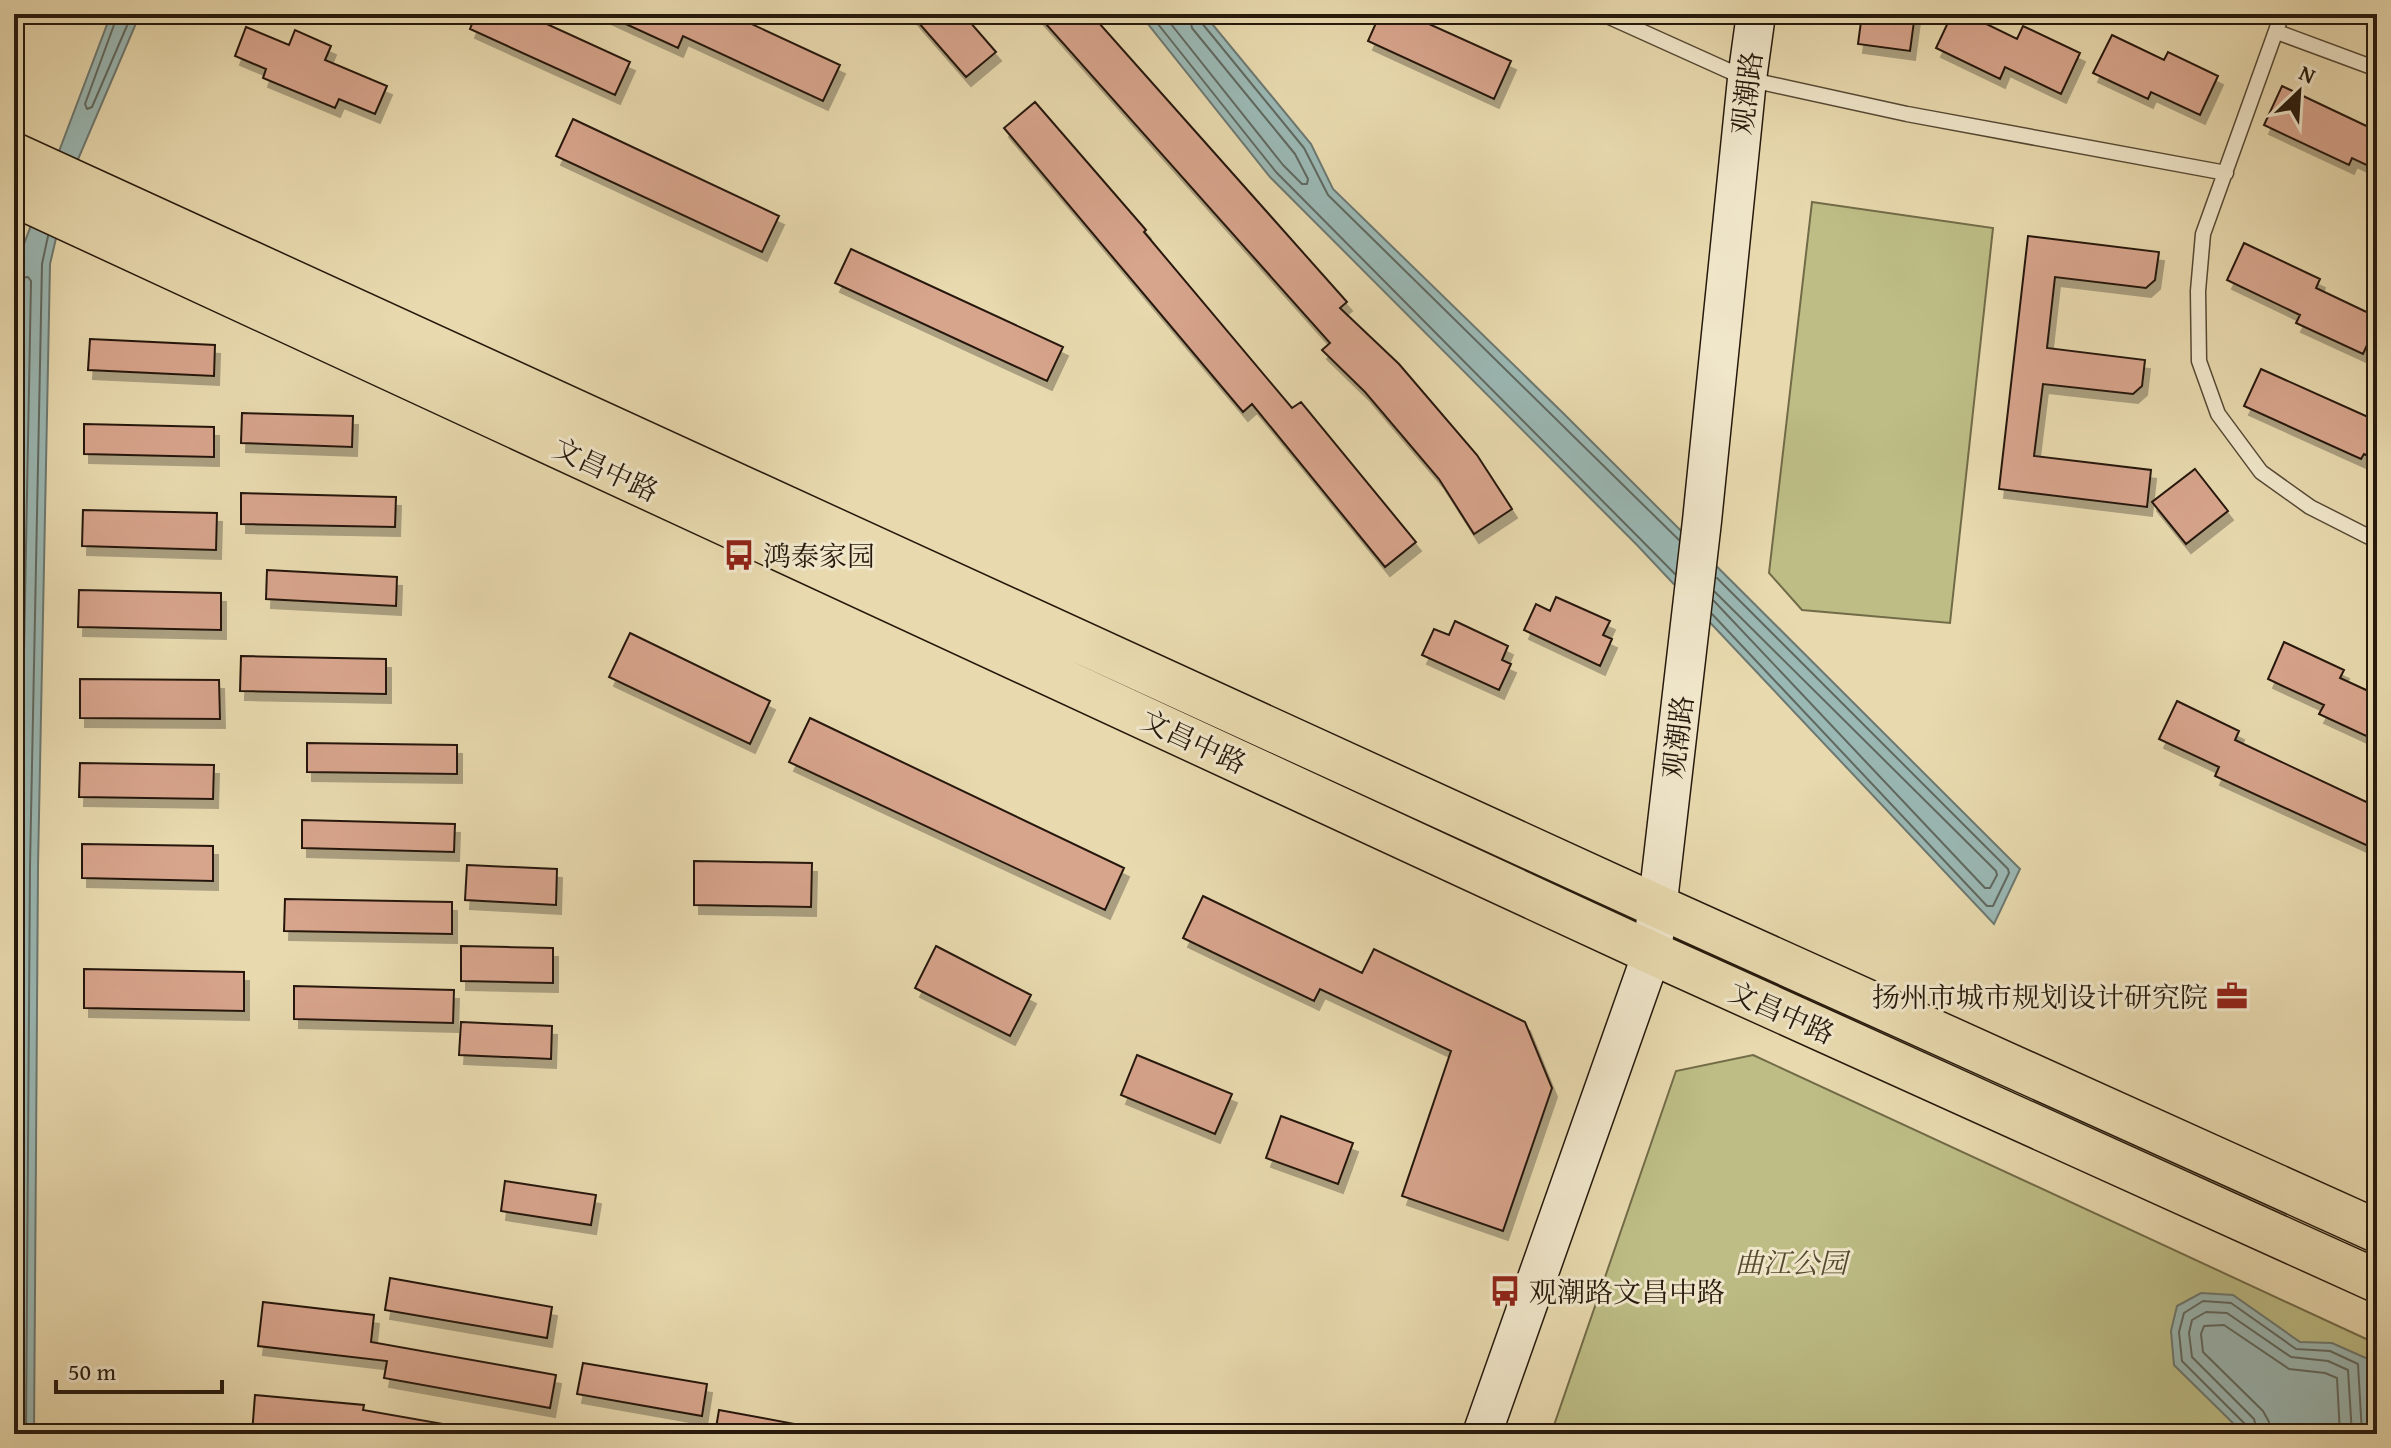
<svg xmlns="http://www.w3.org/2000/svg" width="2391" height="1448" viewBox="0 0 2391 1448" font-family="'Gentium Book Plus','Noto Serif SC',serif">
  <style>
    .green { fill: #bdbd85; stroke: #726b48; stroke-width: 2 }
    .water { fill: #9ab8b4; stroke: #6c7871; stroke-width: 2 }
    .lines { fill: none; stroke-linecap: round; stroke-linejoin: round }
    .shore { stroke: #606860; stroke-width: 2 }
    .building { fill: #d7a48c; stroke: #26190c; stroke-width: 2; filter: url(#shadow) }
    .lane-casing { stroke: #564934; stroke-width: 17 }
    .secondary-casing { stroke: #26190c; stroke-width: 41 }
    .primary-casing { stroke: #26190c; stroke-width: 45 }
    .lane { stroke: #f0e6ca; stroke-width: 14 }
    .secondary { stroke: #f0e6ca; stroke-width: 38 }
    .primary { stroke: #e8d9ae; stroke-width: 42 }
    .labels { text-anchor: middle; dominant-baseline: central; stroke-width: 6; stroke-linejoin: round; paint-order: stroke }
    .street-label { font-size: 28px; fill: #26190c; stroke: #f0e6ca }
    .poi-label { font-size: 28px; fill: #26190c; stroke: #f0e6ca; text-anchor: start }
    .park-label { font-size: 28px; font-style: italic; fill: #534a30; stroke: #f0e6ca }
  </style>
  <defs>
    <filter id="shadow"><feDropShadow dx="5" dy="9" stdDeviation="0" flood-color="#0004"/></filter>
  </defs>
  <rect width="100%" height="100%" fill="#e8d9ae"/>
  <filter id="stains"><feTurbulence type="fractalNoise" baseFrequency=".0025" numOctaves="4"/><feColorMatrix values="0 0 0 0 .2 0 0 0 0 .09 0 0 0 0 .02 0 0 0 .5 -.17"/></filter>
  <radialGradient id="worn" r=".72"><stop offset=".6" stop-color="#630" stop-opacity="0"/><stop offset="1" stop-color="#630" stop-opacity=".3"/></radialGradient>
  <path class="green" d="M 1812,202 L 1993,228 L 1950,623 L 1802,610 L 1769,573 Z
    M 1753,1055 L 2377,1344 L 2377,1434 L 1551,1434 L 1676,1071 Z"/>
  <path class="water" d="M 111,14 L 140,14 L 70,178 L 50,264 L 38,866 L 34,1434 L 14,1434 L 16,265 Z
    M 1140,14 L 1204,14 L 1311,144 L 1333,189 L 1563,413 L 2020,869 L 1994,924 L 1637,545 L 1270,177 Z
    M 2201,1293 L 2233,1295 L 2300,1342 L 2332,1343 L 2368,1359 L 2370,1434 L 2244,1434 L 2174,1365 L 2171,1331 L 2177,1306 Z"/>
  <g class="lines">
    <path class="shore" d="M 118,14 L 85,104 L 87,109 L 92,107 L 132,14
      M 1150,14 L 1276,172 L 1675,574
      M 1163,14 L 1283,165 L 1302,184 L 1307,184 L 1308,179 L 1295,154 L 1192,28 L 1189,14
      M 1199,14 L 1201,22 L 1304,148 L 1328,195 L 1679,540
      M 14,279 L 28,277 L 31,281 L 20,866 L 16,1434
      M 14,291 L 19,295 L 14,611
      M 1714,601 L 1985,888 L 1990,888 L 1997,875 L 1996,871 L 1715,592
      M 1712,614 L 1987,906 L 1993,906 L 2009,873 L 2008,869 L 1717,578
      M 26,1434 L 30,866 L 42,264 L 48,236
      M 2248,1434 L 2246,1425 L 2182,1361 L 2179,1332 L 2184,1313 L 2203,1301 L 2231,1303 L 2296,1349 L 2330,1351 L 2358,1364 L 2362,1434
      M 2258,1434 L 2254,1419 L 2192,1357 L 2189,1333 L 2192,1320 L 2206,1312 L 2227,1313 L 2291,1357 L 2328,1361 L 2348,1370 L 2352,1434
      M 2271,1434 L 2269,1422 L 2263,1411 L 2203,1352 L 2201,1334 L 2204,1326 L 2224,1325 L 2289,1369 L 2325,1373 L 2337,1378 L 2340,1434"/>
  </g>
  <path class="building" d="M 476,14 L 525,14 L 630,62 L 615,95 L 470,29 Z
    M 604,14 L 730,14 L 840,65 L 823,101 L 683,36 L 678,48 Z
    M 911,14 L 963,14 L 996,52 L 966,77 Z
    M 1037,14 L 1091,14 L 1347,302 L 1340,308 L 1399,364 L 1477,455 L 1512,509 L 1474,534 L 1439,479 L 1365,392 L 1322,350 L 1330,343 Z
    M 1380,14 L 1407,14 L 1511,61 L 1494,99 L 1368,41 Z
    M 1862,14 L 1915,14 L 1910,51 L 1858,44 Z
    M 1952,14 L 1966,14 L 2017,39 L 2023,26 L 2080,53 L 2061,94 L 2005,67 L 2000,79 L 1936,48 Z
    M 246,27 L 289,45 L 295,30 L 331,46 L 325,60 L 387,86 L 375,114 L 339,99 L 335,108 L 263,78 L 266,69 L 235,56 Z
    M 2112,35 L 2164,60 L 2168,52 L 2218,76 L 2200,115 L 2151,92 L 2148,99 L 2093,73 Z
    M 2282,86 L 2377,131 L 2377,170 L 2352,158 L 2349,165 L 2264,125 Z
    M 1035,102 L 1146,230 L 1144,232 L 1292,408 L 1301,402 L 1416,542 L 1385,567 L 1252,404 L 1243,412 L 1004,128 Z
    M 573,119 L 779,216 L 762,252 L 556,156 Z
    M 2028,236 L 2159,252 L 2155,280 L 2146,288 L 2055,277 L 2047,348 L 2145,360 L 2142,386 L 2133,394 L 2043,384 L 2034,456 L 2151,470 L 2147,507 L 1999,489 Z
    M 2244,243 L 2320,279 L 2316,288 L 2377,317 L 2377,349 L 2367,345 L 2363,354 L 2296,323 L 2300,315 L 2227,280 Z
    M 851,249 L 1063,347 L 1047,381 L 835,283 Z
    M 90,339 L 215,345 L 214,376 L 88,370 Z
    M 2261,369 L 2377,421 L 2377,460 L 2364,454 L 2361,459 L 2244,406 Z
    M 242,413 L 353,416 L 352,447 L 241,443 Z
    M 84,424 L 214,427 L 214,457 L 84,454 Z
    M 2195,469 L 2228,511 L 2186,544 L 2152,502 Z
    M 241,493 L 396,497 L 395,527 L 241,524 Z
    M 83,510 L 217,513 L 216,550 L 82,546 Z
    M 267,570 L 397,577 L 396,606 L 266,599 Z
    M 79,590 L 221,593 L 221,630 L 78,627 Z
    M 1556,597 L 1610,621 L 1603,635 L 1612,639 L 1600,666 L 1524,630 L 1536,604 L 1550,611 Z
    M 1455,621 L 1508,646 L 1502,660 L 1511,664 L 1499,690 L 1422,655 L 1434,629 L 1449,635 Z
    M 630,633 L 770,701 L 750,744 L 609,677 Z
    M 2284,642 L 2344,670 L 2340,678 L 2377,695 L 2377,741 L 2319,714 L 2324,705 L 2268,679 Z
    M 241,656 L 386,659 L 386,694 L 240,691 Z
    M 80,679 L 219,680 L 220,719 L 80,718 Z
    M 2177,701 L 2239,731 L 2235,740 L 2377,807 L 2377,850 L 2215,776 L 2219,767 L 2159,739 Z
    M 810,718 L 1124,868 L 1105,910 L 789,762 Z
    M 307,743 L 457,745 L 457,774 L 307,772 Z
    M 80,763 L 214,765 L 213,799 L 79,797 Z
    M 302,820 L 455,824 L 454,852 L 302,848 Z
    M 82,844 L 213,846 L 213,881 L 82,878 Z
    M 694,861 L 812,863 L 811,907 L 694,905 Z
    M 467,865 L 557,869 L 556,905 L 465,900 Z
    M 1203,896 L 1362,973 L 1374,949 L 1525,1022 L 1552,1088 L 1503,1231 L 1402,1196 L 1451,1051 L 1320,989 L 1314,1001 L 1183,938 Z
    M 285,899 L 452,902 L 452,934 L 284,931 Z
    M 461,946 L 553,948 L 553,983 L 461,981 Z
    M 936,946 L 1031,995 L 1010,1036 L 915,988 Z
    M 84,969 L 244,972 L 244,1011 L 84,1008 Z
    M 294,986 L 454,990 L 453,1023 L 294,1019 Z
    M 461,1022 L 552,1026 L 551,1059 L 459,1055 Z
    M 1137,1055 L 1232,1094 L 1215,1134 L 1121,1095 Z
    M 1281,1116 L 1353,1143 L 1338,1184 L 1266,1158 Z
    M 505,1181 L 596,1195 L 591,1225 L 501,1211 Z
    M 390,1278 L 552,1307 L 547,1338 L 385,1310 Z
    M 263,1302 L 374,1315 L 371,1342 L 556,1375 L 550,1408 L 384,1378 L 387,1361 L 258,1346 Z
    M 583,1363 L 707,1384 L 702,1416 L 577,1394 Z
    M 255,1395 L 364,1405 L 363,1410 L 449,1425 L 448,1434 L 252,1434 Z
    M 719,1410 L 800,1425 L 799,1434 L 715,1434 Z"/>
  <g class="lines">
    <defs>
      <path id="lane" d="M 1603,14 L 1747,79 L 1907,114 L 2226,173
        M 2282,14 L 2203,234 L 2198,291 L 2199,361 L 2218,414 L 2261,472 L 2310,507 L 2377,541
        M 2277,32 L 2377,69"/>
      <path id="secondary" d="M 1482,1434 L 1652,953 L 1702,521 L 1747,79 L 1756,14"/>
      <path id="primary" d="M 14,154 L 1657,906 L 2377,1231
        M 14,195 L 1652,953 L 2377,1281"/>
    </defs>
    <use href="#lane" class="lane-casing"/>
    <use href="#secondary" class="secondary-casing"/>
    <use href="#primary" class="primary-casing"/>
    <use href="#lane" class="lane"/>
    <use href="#secondary" class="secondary"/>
    <use href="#primary" class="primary"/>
  </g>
  <defs>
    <symbol id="bus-bare" viewBox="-9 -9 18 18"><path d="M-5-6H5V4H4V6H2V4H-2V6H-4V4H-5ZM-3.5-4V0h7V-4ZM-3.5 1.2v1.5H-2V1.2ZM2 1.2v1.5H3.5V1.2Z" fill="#8f2418" stroke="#f0e6ca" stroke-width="2.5" paint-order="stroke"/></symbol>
    <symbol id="office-bare" viewBox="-9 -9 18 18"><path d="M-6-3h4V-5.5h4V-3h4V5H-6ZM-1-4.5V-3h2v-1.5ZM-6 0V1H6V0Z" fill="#8f2418" stroke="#f0e6ca" stroke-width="2.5" paint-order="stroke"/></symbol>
  </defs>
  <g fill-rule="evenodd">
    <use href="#bus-bare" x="717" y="533" width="44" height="44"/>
    <use href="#office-bare" x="2210" y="974" width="44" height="44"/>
    <use href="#bus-bare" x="1483" y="1269" width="44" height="44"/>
  </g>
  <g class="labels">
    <g class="street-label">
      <text transform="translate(1746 93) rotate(-83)">观潮路</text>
      <text transform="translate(606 469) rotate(25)">文昌中路</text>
      <text transform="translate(1677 737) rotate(-83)">观潮路</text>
      <text transform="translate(1194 741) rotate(25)">文昌中路</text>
      <text transform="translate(1782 1012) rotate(24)">文昌中路</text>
    </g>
    <g class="poi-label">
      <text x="763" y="555">鸿泰家园</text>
      <text x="2208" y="996" text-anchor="end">扬州市城市规划设计研究院</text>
      <text x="1529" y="1291">观潮路文昌中路</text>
    </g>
    <g class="park-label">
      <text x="1791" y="1262">曲江公园</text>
    </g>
  </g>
  <rect width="2391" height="1448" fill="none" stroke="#e8d9ae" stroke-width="48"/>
  <rect x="16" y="16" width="2359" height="1416" fill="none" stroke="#26190c" stroke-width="4"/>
  <rect x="24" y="24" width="2343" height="1400" fill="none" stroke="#26190c" stroke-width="2"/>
  <g transform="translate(2299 92) rotate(25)" stroke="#f0e6ca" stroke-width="6" paint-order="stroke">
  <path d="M0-6L14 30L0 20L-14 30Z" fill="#26190c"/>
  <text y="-12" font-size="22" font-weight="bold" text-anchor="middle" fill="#26190c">N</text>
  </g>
  <path d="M56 1380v12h166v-12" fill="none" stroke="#26190c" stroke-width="4"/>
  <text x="68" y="1380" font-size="24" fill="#26190c" stroke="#f0e6ca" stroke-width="6" paint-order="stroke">50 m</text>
  <rect width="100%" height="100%" filter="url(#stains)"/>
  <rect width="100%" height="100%" fill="url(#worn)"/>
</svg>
